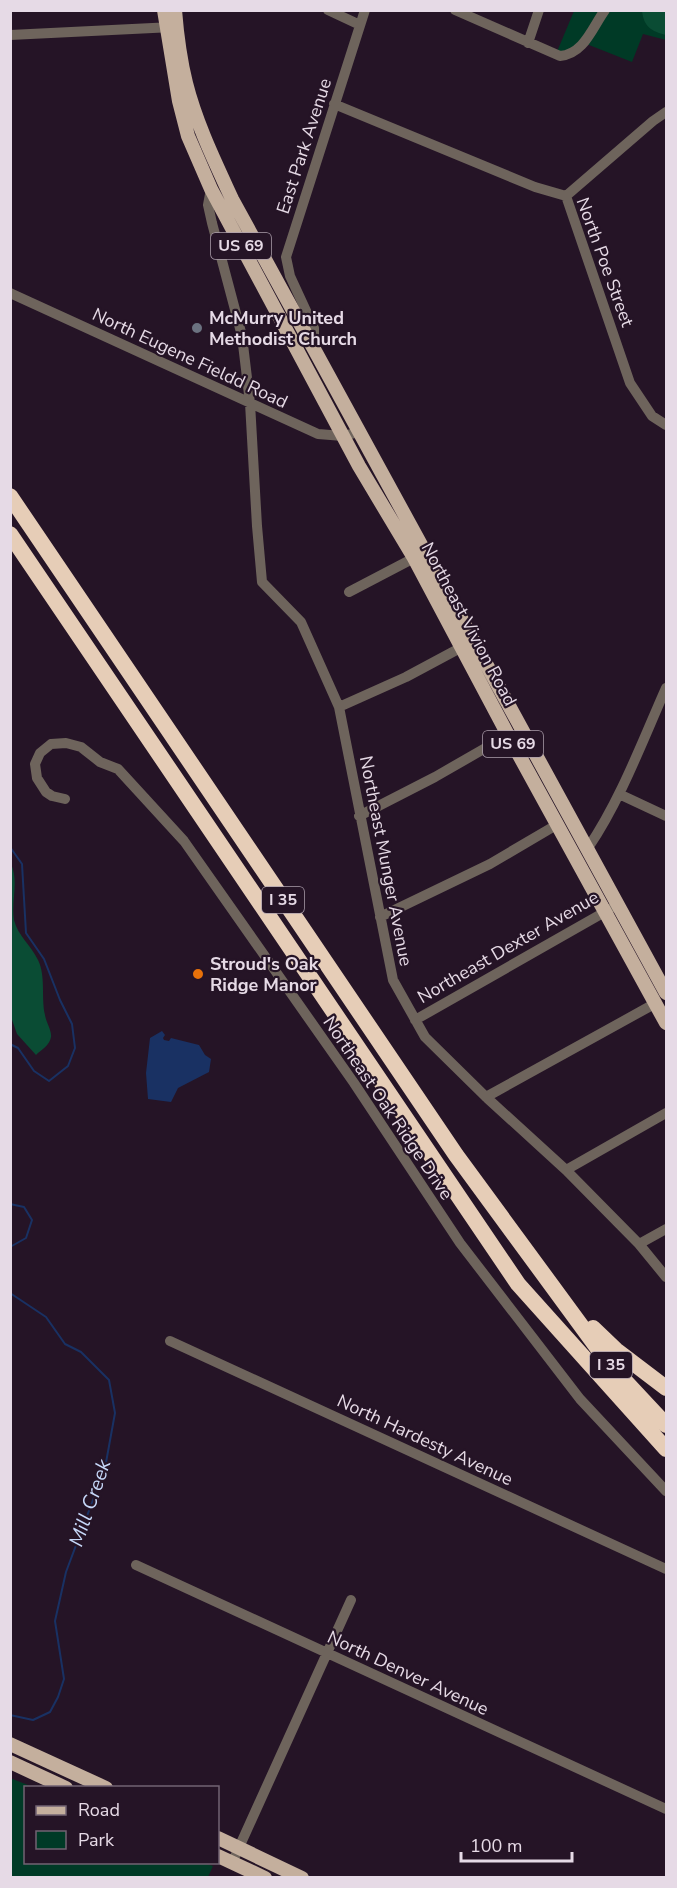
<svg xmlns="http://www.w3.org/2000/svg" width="677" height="1888" viewBox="0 0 677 1888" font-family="'Nunito Sans',sans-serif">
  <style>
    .green { fill: #003a26 }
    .forest { fill: #0a4c34 }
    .water { fill: #193163 }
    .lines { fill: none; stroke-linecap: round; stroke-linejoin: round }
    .stream { stroke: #193163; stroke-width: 2 }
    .minor { stroke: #6e645c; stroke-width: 10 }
    .major { stroke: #c4af9d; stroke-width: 14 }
    .highway { stroke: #e6cdb7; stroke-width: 16 }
    .worship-dot { fill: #6b7280; stroke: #251426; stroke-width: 2 }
    .food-dot { fill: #e8710a; stroke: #251426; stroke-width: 2 }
    .labels { text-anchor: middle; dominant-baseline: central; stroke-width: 4.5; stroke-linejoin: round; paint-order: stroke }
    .shield { fill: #251426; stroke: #ac9fac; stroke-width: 1.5 }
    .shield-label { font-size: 16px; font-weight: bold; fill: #e6dae6 }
    .street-label { font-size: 18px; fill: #e6dae6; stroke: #251426 }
    .poi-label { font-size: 18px; font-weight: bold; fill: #e6dae6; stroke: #251426; text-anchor: start }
    .water-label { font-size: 20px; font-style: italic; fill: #c6d7f8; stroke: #251426 }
  </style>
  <rect width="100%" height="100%" fill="#251426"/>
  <path class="green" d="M 574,11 L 666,11 L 666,40 L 643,34 L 632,62 L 584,43 L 556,54 Z
    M 10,1778 L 33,1787 L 26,1788 L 26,1862 L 203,1863 L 213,1866 L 208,1877 L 11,1877 Z"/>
  <path class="forest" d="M 642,11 L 666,11 L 666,35 C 651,31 644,27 642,11 Z
    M 11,864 C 19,881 11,901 14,920 C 18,936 31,945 38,960 C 46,976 41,998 45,1015 C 46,1022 52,1031 51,1037 C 50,1045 41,1050 36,1055 L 17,1034 L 11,1017 Z"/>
  <path class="water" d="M 162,1031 L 165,1035 L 163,1038 L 164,1040 L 169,1041 L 171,1038 L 199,1045 L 205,1055 L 211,1059 L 209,1072 L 178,1088 L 171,1102 L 148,1099 L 146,1073 L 150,1038 Z"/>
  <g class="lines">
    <path class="stream" d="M 10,847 L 22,864 L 26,933 L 44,959 L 60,1000 L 72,1024 L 75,1048 L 68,1066 L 49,1081 L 34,1071 L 18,1048 L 10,1044
      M 10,1204 L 24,1207 L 32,1220 L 26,1238 L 10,1247
      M 10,1293 L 46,1317 L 65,1344 L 81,1352 L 109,1380 L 115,1413 L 105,1468 L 66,1572 L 55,1621 L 64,1679 L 58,1697 L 50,1712 L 33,1720 L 10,1715"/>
    <path class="minor" d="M 328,10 L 360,25
      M 455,10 L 560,56 C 584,54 592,28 605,10
      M 10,35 L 173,27
      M 528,43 L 539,10
      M 334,104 L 535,187 L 566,196
      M 211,189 L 208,205 L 212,223 L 242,336 L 250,403 L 257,526 L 262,582 L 301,622 L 339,707 L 393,980 L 425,1037 L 486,1097 L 566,1170 L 639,1244 L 666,1277
      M 566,196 L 630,383 L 652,416 L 666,425
      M 566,196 L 653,121 L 666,112
      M 10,293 L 318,434 L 343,436 L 359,432
      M 314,348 L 314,328 L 290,276 L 286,257 L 365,10
      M 349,592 L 414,558
      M 339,707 L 406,677 L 462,647
      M 619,794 L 666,816
      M 65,799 L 52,796 L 46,792 L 37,778 L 35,764 L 40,753 L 51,744 L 66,743 L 81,747 L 100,762 L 118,769 L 184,841 L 354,1083 L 460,1243 L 580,1399 L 666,1491
      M 359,816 L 435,777 L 508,735
      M 588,848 C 621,799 642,742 666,688
      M 380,917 L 490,864 L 558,824
      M 415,1020 L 610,909
      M 486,1097 L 656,1003
      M 566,1170 L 666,1113
      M 639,1244 L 666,1229
      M 170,1341 L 666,1569
      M 136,1565 L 666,1809
      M 232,1863 L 351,1600"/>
    <path class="major" d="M 164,10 L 179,101 L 188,136 L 211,189 L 359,466 L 414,558 L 508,735 L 666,1023
      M 175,10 C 177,35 180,59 186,83 C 196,123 215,162 232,199 L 666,993
      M 10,1744 L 106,1788
      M 10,1762 L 66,1788
      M 218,1838 L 302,1878
      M 218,1856 L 265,1878"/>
    <path class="highway" d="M 10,496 L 456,1155 L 610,1365 L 666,1425
      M 10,534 L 518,1284 L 666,1449
      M 593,1328 L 616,1350 L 666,1388"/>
  </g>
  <circle class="worship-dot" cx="197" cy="328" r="6"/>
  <circle class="food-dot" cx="198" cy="974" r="6"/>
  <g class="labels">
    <g class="shield">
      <rect x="211" y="233" width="60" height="26" rx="4.5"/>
      <rect x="483" y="731" width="60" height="26" rx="4.5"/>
      <rect x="262" y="887" width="42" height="26" rx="4.5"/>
      <rect x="590" y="1352" width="42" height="26" rx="4.5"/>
    </g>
    <g class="shield-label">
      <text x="241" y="246">US 69</text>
      <text x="513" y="744">US 69</text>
      <text x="283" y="900">I 35</text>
      <text x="611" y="1365">I 35</text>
    </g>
    <g class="street-label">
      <text transform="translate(304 146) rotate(-72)">East Park Avenue</text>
      <text transform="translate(605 262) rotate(70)">North Poe Street</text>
      <text transform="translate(190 358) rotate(25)">North Eugene Fieldd Road</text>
      <text transform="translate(469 624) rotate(62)">Northeast Vivion Road</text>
      <text transform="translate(386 861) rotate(79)">Northeast Munger Avenue</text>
      <text transform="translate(508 947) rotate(-30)">Northeast Dexter Avenue</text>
      <text transform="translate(388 1108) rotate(56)">Northeast Oak Ridge Drive</text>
      <text transform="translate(425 1440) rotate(25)">North Hardesty Avenue</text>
      <text transform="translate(408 1673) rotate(25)">North Denver Avenue</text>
    </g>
    <g class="poi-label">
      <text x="209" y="318">McMurry United<tspan x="209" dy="21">Methodist Church</tspan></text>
      <text x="210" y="964">Stroud's Oak<tspan x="210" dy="21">Ridge Manor</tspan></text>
    </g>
    <g class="water-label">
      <text transform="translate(90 1503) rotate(-71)">Mill Creek</text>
    </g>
  </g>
  <rect width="677" height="1888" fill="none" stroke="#e6dae6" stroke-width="24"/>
  <rect x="24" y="1786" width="195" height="78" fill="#251426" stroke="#726373" stroke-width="1.5"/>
  <rect x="36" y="1806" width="30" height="9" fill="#c4af9d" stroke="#726373" stroke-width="1.5"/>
  <text x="78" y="1816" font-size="18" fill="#e6dae6">Road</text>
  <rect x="36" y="1831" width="30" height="18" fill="#003a26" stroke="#726373" stroke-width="1.5"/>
  <text x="78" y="1846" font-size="18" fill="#e6dae6">Park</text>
  <path d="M461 1852v9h111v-9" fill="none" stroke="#e6dae6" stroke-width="3"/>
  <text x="470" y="1852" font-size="18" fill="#e6dae6" stroke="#251426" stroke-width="4.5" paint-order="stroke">100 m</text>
</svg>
